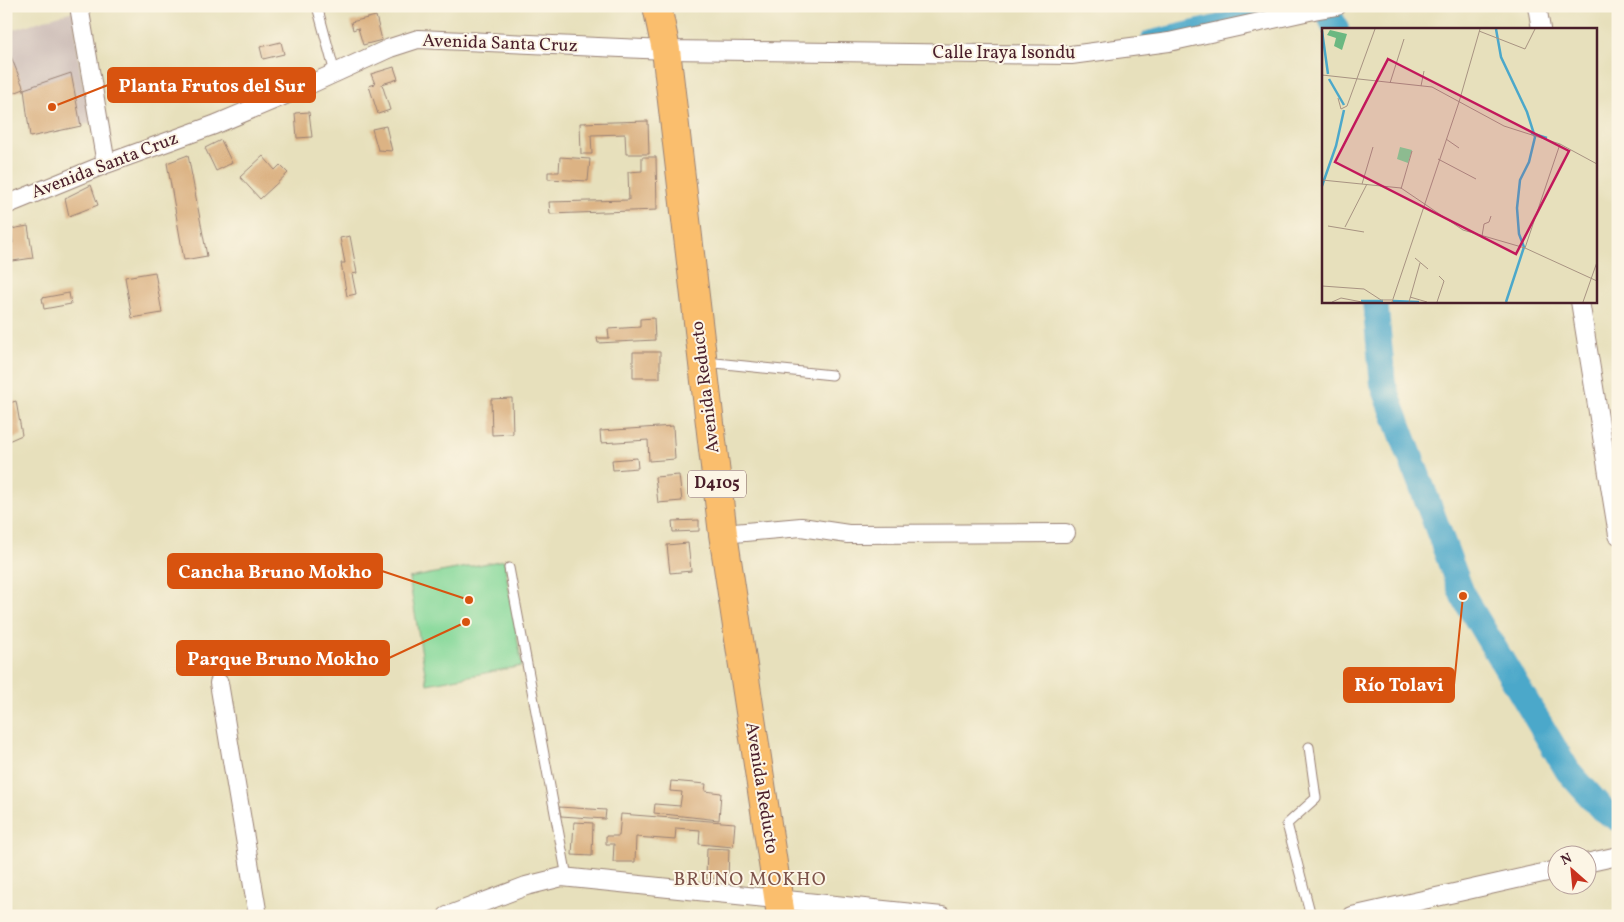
<svg xmlns="http://www.w3.org/2000/svg" width="1624" height="922" viewBox="0 0 1624 922" font-family="Vollkorn,serif">
  <style>
    .industrial { fill: #cfc0ba }
    .green { fill: #84d899; stroke: #677c62 }
    .lines { fill: none; stroke-linecap: round; stroke-linejoin: round }
    .canal { stroke: #4ca8ca; stroke-width: 15 }
    .river { stroke: #4ca8ca; stroke-width: 26 }
    .building { fill: #dcb384 }
    .lane-casing { stroke: #988074; stroke-width: 11 }
    .street-casing { stroke: #988074; stroke-width: 20 }
    .primary-casing { stroke: #988074; stroke-width: 30 }
    .lane { stroke: #fff; stroke-width: 9 }
    .street { stroke: #fff; stroke-width: 18 }
    .primary { stroke: #fabe6d; stroke-width: 28 }
    .labels { text-anchor: middle; dominant-baseline: central; stroke-width: 4; stroke-linejoin: round; paint-order: stroke }
    .shield { fill: #fcf5e5; stroke: #7f5f63; stroke-width: 1 }
    .shield-label { font-size: 16px; font-weight: bold; fill: #4a1f2b }
    .street-label { font-size: 18px; fill: #4a1f2b; stroke: #fcf5e5 }
    .neighbourhood-label { font-size: 19px; letter-spacing: 1px; fill: #7d534a; stroke: #fcf5e5 }
    .inset-river { fill: none; stroke: #4ca8ca; stroke-width: 2.5 }
    .inset-road { fill: none; stroke: #a89382; stroke-width: 1 }
    .view { fill: #c2185b; fill-opacity: 0.15; stroke: #c2185b; stroke-width: 2.5 }
    .inset-edge { fill: none; stroke: #4a1f2b; stroke-width: 2.5 }
    .leader { fill: none; stroke: #d8530f; stroke-width: 2 }
    .callout-dot { fill: #d8530f; stroke: #fcf5e5; stroke-width: 2 }
    .callout { fill: #d8530f; stroke: #d8530f; stroke-width: 2 }
    .callout-label { font-size: 19px; text-anchor: middle; font-weight: bold; fill: #fff }
  </style>
  <rect width="100%" height="100%" fill="#fcf5e5"/>
  <filter id="ink" filterUnits="userSpaceOnUse"><feTurbulence type="fractalNoise" baseFrequency=".02" numOctaves="2"/><feDisplacementMap in="SourceGraphic" scale="10" xChannelSelector="R" yChannelSelector="G"/><feConvolveMatrix kernelMatrix="1 2 1 2 8 2 1 2 1" color-interpolation-filters="sRGB"/></filter>
  <filter id="wash" filterUnits="userSpaceOnUse"><feTurbulence type="fractalNoise" baseFrequency=".0096" numOctaves="4" result="noise"/><feDisplacementMap in="SourceGraphic" scale="20" xChannelSelector="R" yChannelSelector="G"/><feGaussianBlur stdDeviation="1.12" result="paint"/><feColorMatrix in="noise" values="0 0 0 0 0 0 0 0 0 0 0 0 0 0 0 0 0 1.4 0 .05"/><feComposite in="paint" operator="in"/></filter>
  <g filter="url(#wash)">
    <rect width="100%" height="100%" fill="#e7e0bc"/>
    <path class="industrial" d="M 73,11 L 80,70 L 91,123 L 30,137 L 24,89 L 6,96 L 6,32 Z"/>
    <path class="green" d="M 504,560 L 522,666 L 427,684 L 409,578 Z"/>
    <g class="lines">
      <path class="canal" d="M 1149,38 L 1288,6"/>
      <path class="river" d="M 1325,6 L 1336,29
        M 1375,301 L 1383,384 L 1463,596 L 1568,771 L 1602,809 L 1618,819"/>
    </g>
    <g id="blocks">
      <path class="building" d="M 373,6 L 388,6 L 388,9 L 373,12 Z
        M 376,16 L 382,40 L 363,45 L 358,28 L 353,30 L 351,22 Z
        M 281,42 L 284,54 L 263,59 L 260,47 Z
        M 6,44 L 24,89 L 6,96 Z
        M 394,67 L 398,79 L 382,84 L 390,110 L 378,114 L 369,86 L 375,84 L 371,74 Z
        M 71,73 L 81,126 L 30,137 L 24,89 Z
        M 309,112 L 312,137 L 297,138 L 295,113 Z
        M 648,121 L 649,154 L 626,154 L 625,134 L 591,135 L 592,154 L 581,154 L 580,123 Z
        M 386,126 L 392,151 L 378,150 L 372,129 Z
        M 221,140 L 232,163 L 216,171 L 205,148 Z
        M 188,155 L 207,256 L 184,260 L 167,163 Z
        M 263,156 L 275,170 L 280,165 L 288,173 L 260,199 L 240,177 Z
        M 560,157 L 590,159 L 588,181 L 548,179 L 548,172 L 559,172 Z
        M 642,157 L 656,157 L 657,210 L 550,214 L 549,202 L 629,200 L 628,172 L 642,171 Z
        M 91,185 L 98,205 L 69,216 L 65,198 Z
        M 28,226 L 33,258 L 6,262 L 6,244 L 13,243 L 11,229 Z
        M 350,236 L 357,273 L 352,274 L 356,294 L 347,296 L 341,263 L 345,263 L 340,238 Z
        M 155,272 L 162,313 L 132,318 L 125,277 Z
        M 69,293 L 71,304 L 44,309 L 42,298 Z
        M 654,318 L 655,340 L 598,343 L 597,338 L 609,338 L 608,329 L 640,327 L 640,319 Z
        M 633,352 L 660,352 L 660,378 L 633,378 Z
        M 512,398 L 513,434 L 492,435 L 491,399 Z
        M 16,401 L 22,435 L 6,442 L 6,431 L 9,430 L 6,419 L 6,404 Z
        M 673,426 L 675,459 L 649,461 L 648,440 L 601,443 L 600,431 Z
        M 637,458 L 638,468 L 613,470 L 612,460 Z
        M 679,475 L 682,501 L 658,503 L 655,477 Z
        M 699,520 L 699,531 L 673,532 L 672,521 Z
        M 688,543 L 691,571 L 670,573 L 667,545 Z
        M 671,781 L 706,784 L 705,791 L 721,793 L 719,820 L 654,813 L 655,804 L 680,806 L 682,792 L 670,791 Z
        M 559,807 L 606,810 L 605,819 L 561,816 Z
        M 621,814 L 735,823 L 733,847 L 699,844 L 700,830 L 676,828 L 675,840 L 636,837 L 635,862 L 613,862 L 614,844 L 606,844 L 606,836 L 619,836 Z
        M 574,822 L 593,823 L 592,856 L 572,855 Z
        M 707,848 L 729,849 L 728,879 L 706,878 Z"/>
    </g>
  </g>
  <g filter="url(#ink)">
    <use href="#blocks" fill-opacity="0" stroke="#988074" stroke-width="1"/>
    <g class="lines">
      <defs>
        <path id="lane" d="M 317,6 L 335,73
          M 706,362 L 832,375
          M 509,568 L 567,877
          M 1309,747 L 1316,798 L 1287,824 L 1311,916"/>
        <path id="street" d="M 79,6 L 106,164
          M 1537,6 L 1541,29
          M 6,205 L 106,164 L 214,125 L 302,88 L 390,48 L 418,39 L 666,50 L 1071,55 L 1169,42 L 1314,10 L 1337,6
          M 1580,301 L 1618,535
          M 723,534 L 801,527 L 848,534 L 1066,533
          M 219,683 L 258,916
          M 1586,863 L 1618,856
          M 447,916 L 526,886 L 562,877 L 942,916
          M 1352,916 L 1556,870"/>
        <path id="primary" d="M 657,6 L 666,50 L 723,534 L 781,916"/>
      </defs>
      <use href="#lane" class="lane-casing"/>
      <use href="#street" class="street-casing"/>
      <use href="#primary" class="primary-casing"/>
      <use href="#lane" class="lane"/>
      <use href="#street" class="street"/>
      <use href="#primary" class="primary"/>
    </g>
  </g>
  <g class="labels">
    <rect class="shield" x="688" y="470.5" width="58" height="27" rx="4"/>
    <g class="shield-label">
      <text x="717" y="484">D4105</text>
    </g>
    <g class="street-label">
      <text transform="translate(500 44) rotate(2)">Avenida Santa Cruz</text>
      <text x="1004" y="53">Calle Iraya Isondu</text>
      <text transform="translate(105 166) rotate(-21)">Avenida Santa Cruz</text>
      <text transform="translate(706 387) rotate(-97)">Avenida Reducto</text>
      <text transform="translate(761 788) rotate(81)">Avenida Reducto</text>
    </g>
    <g class="neighbourhood-label">
      <text x="750" y="880">BRUNO MOKHO</text>
    </g>
  </g>
  <g transform="translate(1322 28)">
    <rect width="275" height="275" fill="#e7e0bc"/>
    <path d="M 78,119 L 90,122 L 86,135 L 75,131 Z" fill="#84d899"/>
    <path d="M 8,2 L 25,6 L 20,22 L 12,18 L 14,10 L 5,7 Z" fill="#6bb881"/>
    <path class="inset-river" d="M 174,1 L 179,29 L 205,84 L 213,109 L 207,134 L 198,152 L 195,180 L 197,206 L 202,219 L 184,274M 0,3 L 6,46M 7,51 L 22,77M 209,105 L 225,110M 0,158 L 14,118 L 22,82M 39,273 L 61,273M 71,273 L 97,274"/>
    <path class="inset-road" d="M 157,3 L 203,21 L 213,1M 0,47 L 110,59 L 182,98 L 238,116 L 275,136M 68,55 L 82,11M 99,58 L 102,43M 16,70 L 19,81 L 25,78 L 53,1M 124,111 L 137,120M 116,131 L 154,151M 0,152 L 79,160 L 141,202 L 203,220 L 275,253M 40,156 L 51,119M 79,161 L 90,123M 6,198 L 42,204M 23,199 L 45,156M 160,208 L 162,196 L 167,194 L 169,188M 203,220 L 238,116M 93,230 L 106,241M 0,258 L 42,261 L 59,272 L 70,272M 88,269 L 105,274M 10,274 L 19,270 L 40,274M 70,274 L 137,74 L 158,1M 87,274 L 98,235M 115,274 L 122,253 L 117,248M 261,274 L 275,234"/>
    <path class="view" d="M 66,31 L 247,123 L 194,226 L 13,134 Z"/>
    <rect width="275" height="275" class="inset-edge"/>
  </g>
  <path class="leader" d="M52 107L108 85M469 600L382 571M466 622L389 658M1463 596L1454 685"/>
  <g class="callout-dot">
    <circle cx="52" cy="107" r="5"/>
    <circle cx="469" cy="600" r="5"/>
    <circle cx="466" cy="622" r="5"/>
    <circle cx="1463" cy="596" r="5"/>
  </g>
  <g class="callout">
    <rect x="108" y="68" width="207" height="34" rx="5"/>
    <rect x="168" y="554" width="214" height="34" rx="5"/>
    <rect x="177" y="641" width="212" height="34" rx="5"/>
    <rect x="1344" y="668" width="110" height="34" rx="5"/>
  </g>
  <g class="callout-label">
    <text x="212" y="92">Planta Frutos del Sur</text>
    <text x="275" y="578">Cancha Bruno Mokho</text>
    <text x="283" y="665">Parque Bruno Mokho</text>
    <text x="1399" y="691">Río Tolavi</text>
  </g>
  <rect width="1624" height="922" fill="none" stroke="#fcf5e5" stroke-width="25"/>
  <g transform="translate(1572 870) rotate(333)"><circle r="24" fill="#fcf5e5" stroke="#b59f9b"/>
  <path d="M0-4L9 19L0 12L-9 19Z" fill="#c8321e"/>
  <text y="-8" font-size="14" font-weight="bold" text-anchor="middle" fill="#4a1f2b">N</text>
  </g>
</svg>
